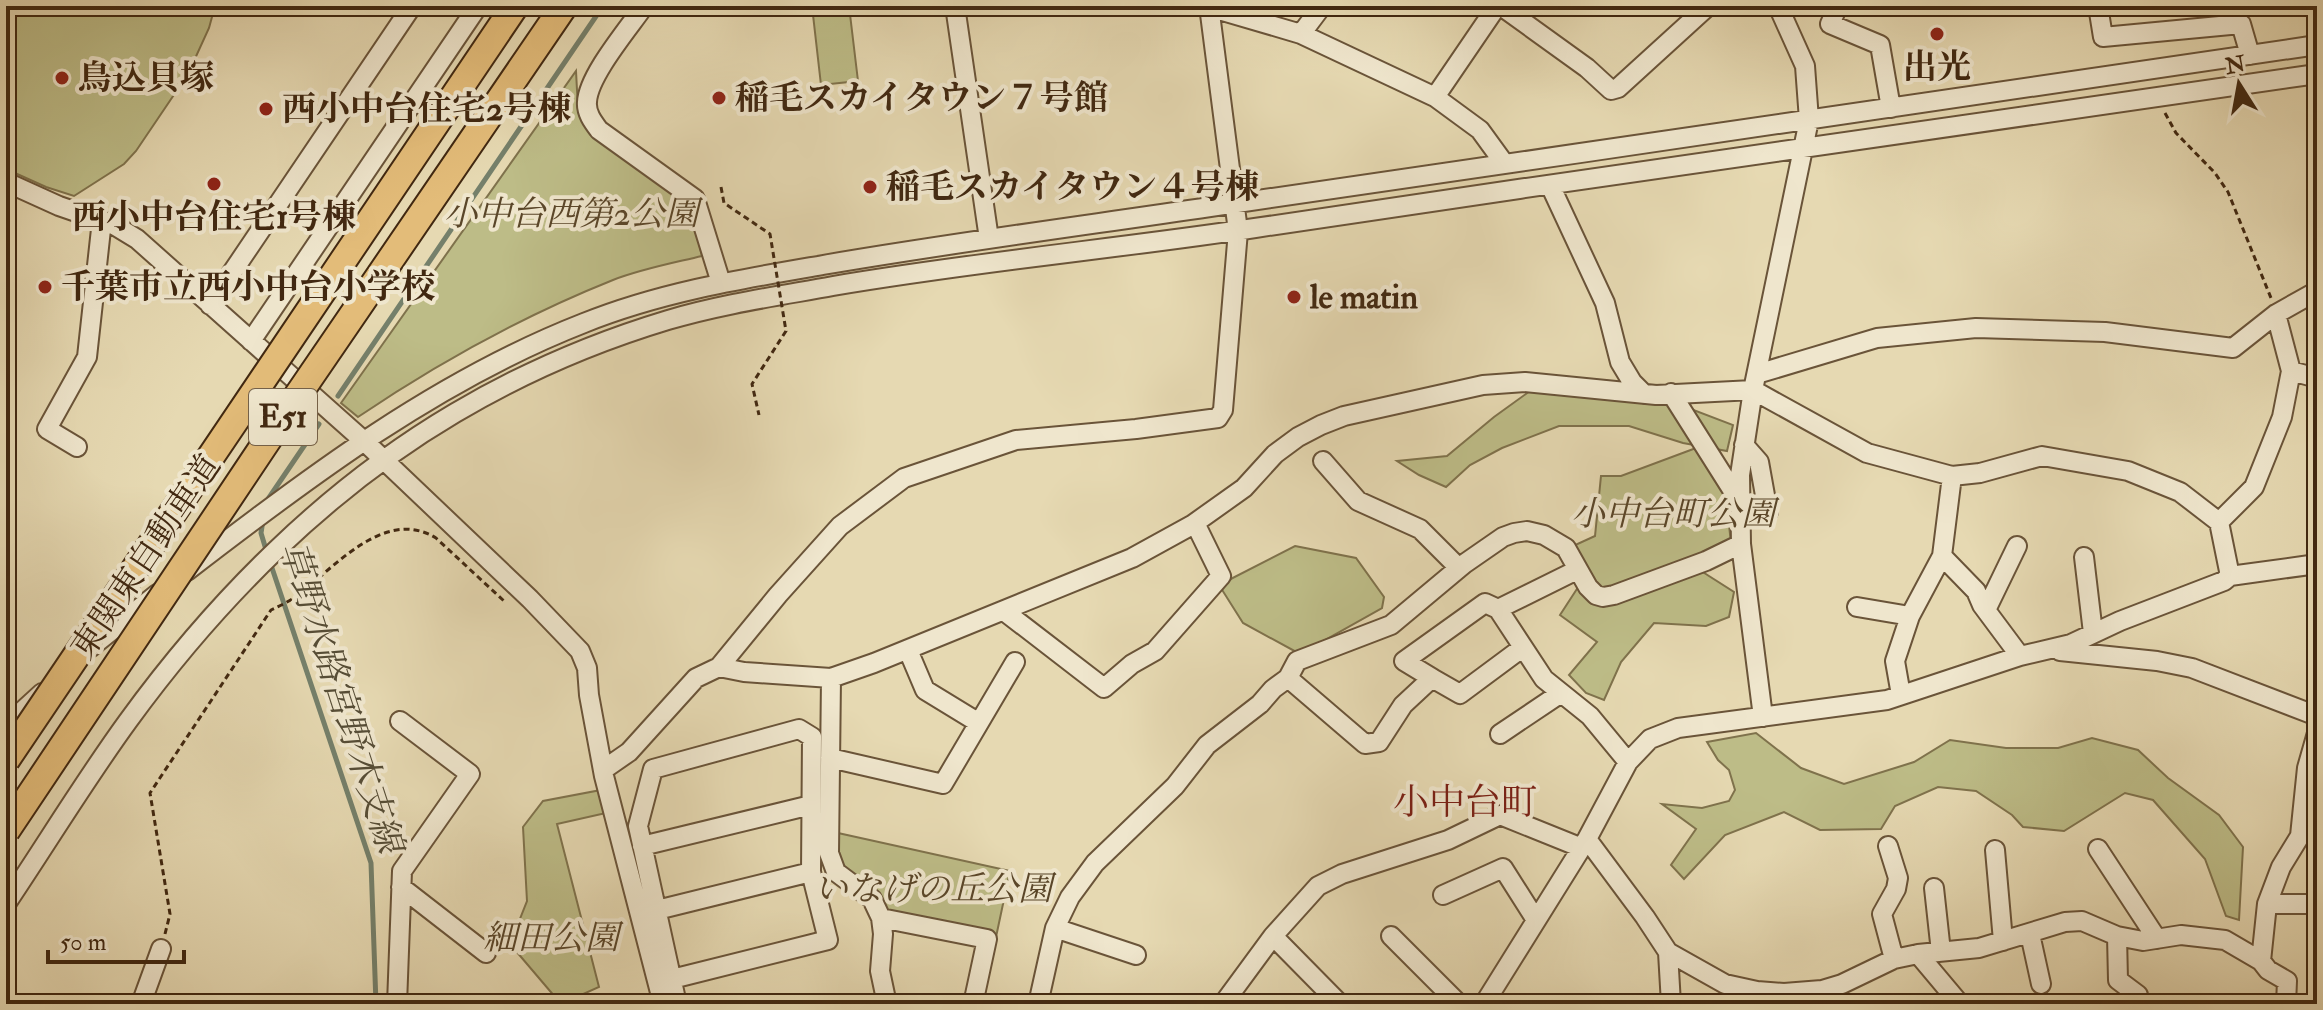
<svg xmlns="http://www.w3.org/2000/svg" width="2323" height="1010" viewBox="0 0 2323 1010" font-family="'IM FELL Double Pica','Noto Serif JP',serif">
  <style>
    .green { fill: #bdbc87; stroke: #7f724c; stroke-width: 2 }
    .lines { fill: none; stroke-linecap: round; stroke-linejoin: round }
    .stream { stroke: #75806b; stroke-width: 5 }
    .minor-casing { stroke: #6a5439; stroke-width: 22 }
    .path { stroke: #412811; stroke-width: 3; stroke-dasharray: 6 4; stroke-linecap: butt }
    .minor { stroke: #efe6cd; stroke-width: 18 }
    .highway-bridge-casing { stroke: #412811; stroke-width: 30; stroke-linecap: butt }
    .path-bridge { stroke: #412811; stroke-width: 3; stroke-dasharray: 6 4; stroke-linecap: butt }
    .highway-bridge { stroke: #e3bc79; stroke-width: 26 }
    .poi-dot { fill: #8f2418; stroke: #efe6cd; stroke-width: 3 }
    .labels { text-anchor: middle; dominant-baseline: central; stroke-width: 8; stroke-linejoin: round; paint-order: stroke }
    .shield { fill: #efe6cd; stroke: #756149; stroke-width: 2 }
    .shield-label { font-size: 32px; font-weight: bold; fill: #412811 }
    .poi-label { font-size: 34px; font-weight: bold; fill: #412811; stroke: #efe6cd; text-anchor: start }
    .park-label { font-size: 34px; font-style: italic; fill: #5a4629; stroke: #efe6cd }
    .street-label { font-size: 34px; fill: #412811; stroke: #efe6cd }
    .water-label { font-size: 36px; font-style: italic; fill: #564d36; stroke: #efe6cd }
    .neighbourhood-label { font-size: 36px; fill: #7a1f14; stroke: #efe6cd }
  </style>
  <rect width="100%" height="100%" fill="#e6d9b2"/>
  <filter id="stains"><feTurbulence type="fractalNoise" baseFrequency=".0025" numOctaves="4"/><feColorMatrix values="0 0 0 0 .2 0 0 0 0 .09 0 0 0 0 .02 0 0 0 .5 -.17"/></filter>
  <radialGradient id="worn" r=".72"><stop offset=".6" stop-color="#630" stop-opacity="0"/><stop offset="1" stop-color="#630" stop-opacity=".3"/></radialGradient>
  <path class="green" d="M 6,6 L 215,6 L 209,28 L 188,74 L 136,151 L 124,164 L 74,196 L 46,187 L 6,169 Z
    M 812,6 L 849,6 L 858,81 L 821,85 Z
    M 576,71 L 578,109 L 591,132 L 690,206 L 702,256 C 673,263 641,269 613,280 C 523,316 438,363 358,417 L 341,403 Z
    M 1530,391 L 1670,401 L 1733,425 L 1727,451 L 1683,443 L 1629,426 L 1559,426 L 1502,448 L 1470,465 L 1446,487 L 1419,475 L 1397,461 L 1447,456 L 1494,417 Z
    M 1696,448 L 1725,489 L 1731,543 L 1698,569 L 1734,592 L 1729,617 L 1706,626 L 1654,623 L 1621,662 L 1604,700 L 1586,693 L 1569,675 L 1597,642 L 1560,615 L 1586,575 L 1573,546 L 1595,536 L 1601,476 L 1621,476 Z
    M 1295,546 L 1356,558 L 1384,597 L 1382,608 L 1300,654 L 1243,623 L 1219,585 Z
    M 1756,733 L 1801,768 L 1844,784 L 1914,762 L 1950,740 L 2006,748 L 2058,748 L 2092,738 L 2138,750 L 2168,778 L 2219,815 L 2243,847 L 2239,920 L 2226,916 L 2205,859 L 2153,800 L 2125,793 L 2064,831 L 2023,827 L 2012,815 L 1976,791 L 1938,787 L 1895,806 L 1881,829 L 1820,830 L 1784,812 L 1725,835 L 1684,879 L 1671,865 L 1696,829 L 1662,804 L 1702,808 L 1729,801 L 1735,790 L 1729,770 L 1718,760 L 1707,742 Z
    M 601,790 L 606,813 L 557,824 L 599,987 L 561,1004 L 510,944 L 527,901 L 523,827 L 543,801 Z
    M 838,833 L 1010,871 L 996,937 L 885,914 L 846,871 L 838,858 Z"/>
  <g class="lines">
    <path class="stream" d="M 338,396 L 603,6
      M 266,502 L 319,424
      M 263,520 L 261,533 L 267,553
      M 270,562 L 371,863 L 376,1004"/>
    <defs>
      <path id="minor" d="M 644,6 C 628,29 588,76 587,102 C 586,113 593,122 599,130 L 695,199 L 721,283
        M 955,6 L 989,239
        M 1501,6 L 1587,68 L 1611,90 L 1618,88 L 1708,6
        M 1838,6 L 1830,24 L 1880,45 L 1891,108
        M 2098,6 L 2103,37 L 2241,24 L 2250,55
        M 1209,7 L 1301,34 L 1435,97 L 1480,130 L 1504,163
        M 1301,34 L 1322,6
        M 1435,97 L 1497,6
        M 6,182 L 59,206 L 114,225 L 137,239 L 365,442 L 530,599 L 580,651 L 587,668 L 589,695 L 604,776 L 663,1004
        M 1550,185 L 1605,303 L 1620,362 L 1632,382 L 1644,394
        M 210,305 L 412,6
        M 251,341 L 478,6
        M 2291,371 L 2317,378
        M 1757,374 L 1877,338 L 1976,328 L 2105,332 L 2233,348 L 2276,314 L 2317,291
        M 1671,393 L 1738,499
        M 1744,445 L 1759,462 L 1768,512
        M 77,447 L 47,429 L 87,357 L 102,220
        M 1323,461 L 1358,501 L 1420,529 L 1459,568
        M 1952,476 L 1942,556 L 1976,591 L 1982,605 L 2020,656
        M 2219,522 L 2254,487 L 2282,417 L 2291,371 L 2276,314
        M 2084,557 L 2093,633
        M 187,571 C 310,476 438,380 584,323 C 661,292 742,279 823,265 C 951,243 1081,226 1210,207 C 1579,153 1948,100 2317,45
        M 1857,607 L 1910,616
        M 1498,609 L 1577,570
        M 1986,610 L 2017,546
        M 1004,611 L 1104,688 L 1132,664 L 1155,651 L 1221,576 L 1195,523
        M 90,648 L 157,594
        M 908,650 L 925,690 L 979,723
        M 2060,651 L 2157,661 L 2192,668 L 2317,716
        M 719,667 L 744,672 L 831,678 L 874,663 L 1132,558 L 1192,525 L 1244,488 L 1275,454 L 1298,437 L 1321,425 L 1344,416 L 1483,385 L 1525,382 L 1656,395 L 1753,390 L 1867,453 L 1952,476 L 1980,473 L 2042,456 L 2128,471 L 2180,492 L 2219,522 L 2230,576
        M 831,678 L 829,853 L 836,872 L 872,899 L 881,918 L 883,934 L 880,971 L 887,1004
        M 1288,678 L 1365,744 L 1379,742 L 1403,705 L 1432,678 L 1404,661 L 1485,603 L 1498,609 L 1544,679 L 1590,716 L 1628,762
        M 1432,678 L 1460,694 L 1522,648
        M 1901,695 L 1895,661 L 1910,616 L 1942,556
        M 1763,717 L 1741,544 L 1740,475 L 1753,390 L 1809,120 L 1805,66 L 1778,6
        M 6,726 L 42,693
        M 1500,734 L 1561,693
        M 830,758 L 943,784 L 1015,662
        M 603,770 L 629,752 L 696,678 L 719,667 L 778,595 L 840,526 L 904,478 L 1016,440 L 1136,429 L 1218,418 L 1223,410 L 1238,231 L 1209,6
        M 1587,839 L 1645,917 L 1668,952 L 1725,984 L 1757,991 L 1784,993 L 1822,990 L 1842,984 L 1894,959 L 1918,954 L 1979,948 L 2065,922 L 2082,921 L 2117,936 L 2143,941 L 2181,935 L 2225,940 L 2261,961 L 2268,970 L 2287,981 L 2286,1004
        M 642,846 L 811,805
        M 1888,846 L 1898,878 L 1896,889 L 1882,914 L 1894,959
        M 2098,849 L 2157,939
        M 1995,850 L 2003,941
        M 401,887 L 486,953
        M 1934,888 L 1941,952
        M 1443,895 L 1503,868 L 1536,920
        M 6,904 C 47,843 85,780 128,721 C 216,600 326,489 455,413 C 521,374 595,342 668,320 C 722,304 778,296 833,286 C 973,262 1115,249 1255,228 C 1609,176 1963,122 2317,74
        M 2267,904 L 2317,904
        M 657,910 L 811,872
        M 881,918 L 987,939 L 973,1004
        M 1055,928 L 1136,955
        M 2030,934 L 2041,984
        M 1273,936 L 1340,1004
        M 1391,936 L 1459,1004
        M 2117,936 L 2118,980 L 2138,995
        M 1668,952 L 1671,1004
        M 1918,954 L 1960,1004
        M 2261,961 L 2267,904 L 2281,867 L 2300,836 L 2307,768 L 2317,733
        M 672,979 L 828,940 L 811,872 L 812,737 L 799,729 L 653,769 L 638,826 L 677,1004
        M 141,1004 L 161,949
        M 397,1004 L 402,871 L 470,774 L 400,721
        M 1038,1004 L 1055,928 L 1070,897 L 1095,863 L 1175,786 L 1207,745 L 1260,704 L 1273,689 L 1288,678 L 1297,661 L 1391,625 L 1464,564 L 1503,537 L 1514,533 L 1527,531 L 1544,535 L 1566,548 L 1588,587 L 1596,595 L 1603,597 L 1614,595 L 1706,561 L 1741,544
        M 1223,1004 L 1273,936 L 1318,886 L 1342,874 L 1448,840 L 1500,815 L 1582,848
        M 1484,1004 L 1587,839 L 1628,762 L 1650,739 L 1678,728 L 1887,700 L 2020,656 L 2071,644 L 2120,621 L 2224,581 L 2230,576 L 2317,564"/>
    </defs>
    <use href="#minor" class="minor-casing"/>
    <path class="path" d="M 2165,113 L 2176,133 L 2215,173 L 2228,192 L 2271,298
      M 165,934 L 170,914 L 150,793 L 271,610 C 280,606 290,601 298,595 C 336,566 385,507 436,538 L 504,601"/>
    <use href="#minor" class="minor"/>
    <defs>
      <path id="highway-bridge" d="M 6,760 L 515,6
        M 6,831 L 289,408 L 564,6"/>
    </defs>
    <use href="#highway-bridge" class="highway-bridge-casing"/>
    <path class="path-bridge" d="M 721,187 L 724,203 L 770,234 L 786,331 L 752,384 L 759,415"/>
    <use href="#highway-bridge" class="highway-bridge"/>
  </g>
  <g class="poi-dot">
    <circle cx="1937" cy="34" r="8"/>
    <circle cx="62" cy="78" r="8"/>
    <circle cx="719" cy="98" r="8"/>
    <circle cx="266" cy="109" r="8"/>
    <circle cx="214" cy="184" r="8"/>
    <circle cx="870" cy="187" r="8"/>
    <circle cx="45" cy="287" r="8"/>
    <circle cx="1294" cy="297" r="8"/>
  </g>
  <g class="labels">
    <rect class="shield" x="249" y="389" width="68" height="56" rx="6"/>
    <g class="shield-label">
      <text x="283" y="417">E51</text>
    </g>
    <g class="poi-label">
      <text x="1937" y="67" text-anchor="middle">出光</text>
      <text x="78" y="78">鳥込貝塚</text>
      <text x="735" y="98">稲毛スカイタウン７号館</text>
      <text x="282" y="109">西小中台住宅2号棟</text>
      <text x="886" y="187">稲毛スカイタウン４号棟</text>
      <text x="214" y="217" text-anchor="middle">西小中台住宅1号棟</text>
      <text x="61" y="287">千葉市立西小中台小学校</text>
      <text x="1310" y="297">le matin</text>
    </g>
    <g class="park-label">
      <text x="571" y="214">小中台西第2公園</text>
      <text x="1673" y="514">小中台町公園</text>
      <text x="933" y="889">いなげの丘公園</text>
      <text x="551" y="938">細田公園</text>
    </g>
    <g class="street-label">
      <text transform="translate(146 557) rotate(-56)">東関東自動車道</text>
    </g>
    <g class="water-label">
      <text transform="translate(341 697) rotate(72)">草野水路宮野木支線</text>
    </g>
    <g class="neighbourhood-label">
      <text x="1465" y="802">小中台町</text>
    </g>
  </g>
  <rect width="2323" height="1010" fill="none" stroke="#e6d9b2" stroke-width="32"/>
  <rect x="8" y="8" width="2307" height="994" fill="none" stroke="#412811" stroke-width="4"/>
  <rect x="16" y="16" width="2291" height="978" fill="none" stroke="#412811" stroke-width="2"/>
  <g transform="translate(2239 84) rotate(349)" stroke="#efe6cd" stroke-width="6" paint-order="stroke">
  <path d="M0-6L14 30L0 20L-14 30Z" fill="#412811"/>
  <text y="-12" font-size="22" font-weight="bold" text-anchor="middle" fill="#412811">N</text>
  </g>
  <path d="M48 950v12h136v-12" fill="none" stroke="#412811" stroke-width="4"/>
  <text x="60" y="950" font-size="24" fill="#412811" stroke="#efe6cd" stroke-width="6" paint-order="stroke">50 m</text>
  <rect width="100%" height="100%" filter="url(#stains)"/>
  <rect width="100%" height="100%" fill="url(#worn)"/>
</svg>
